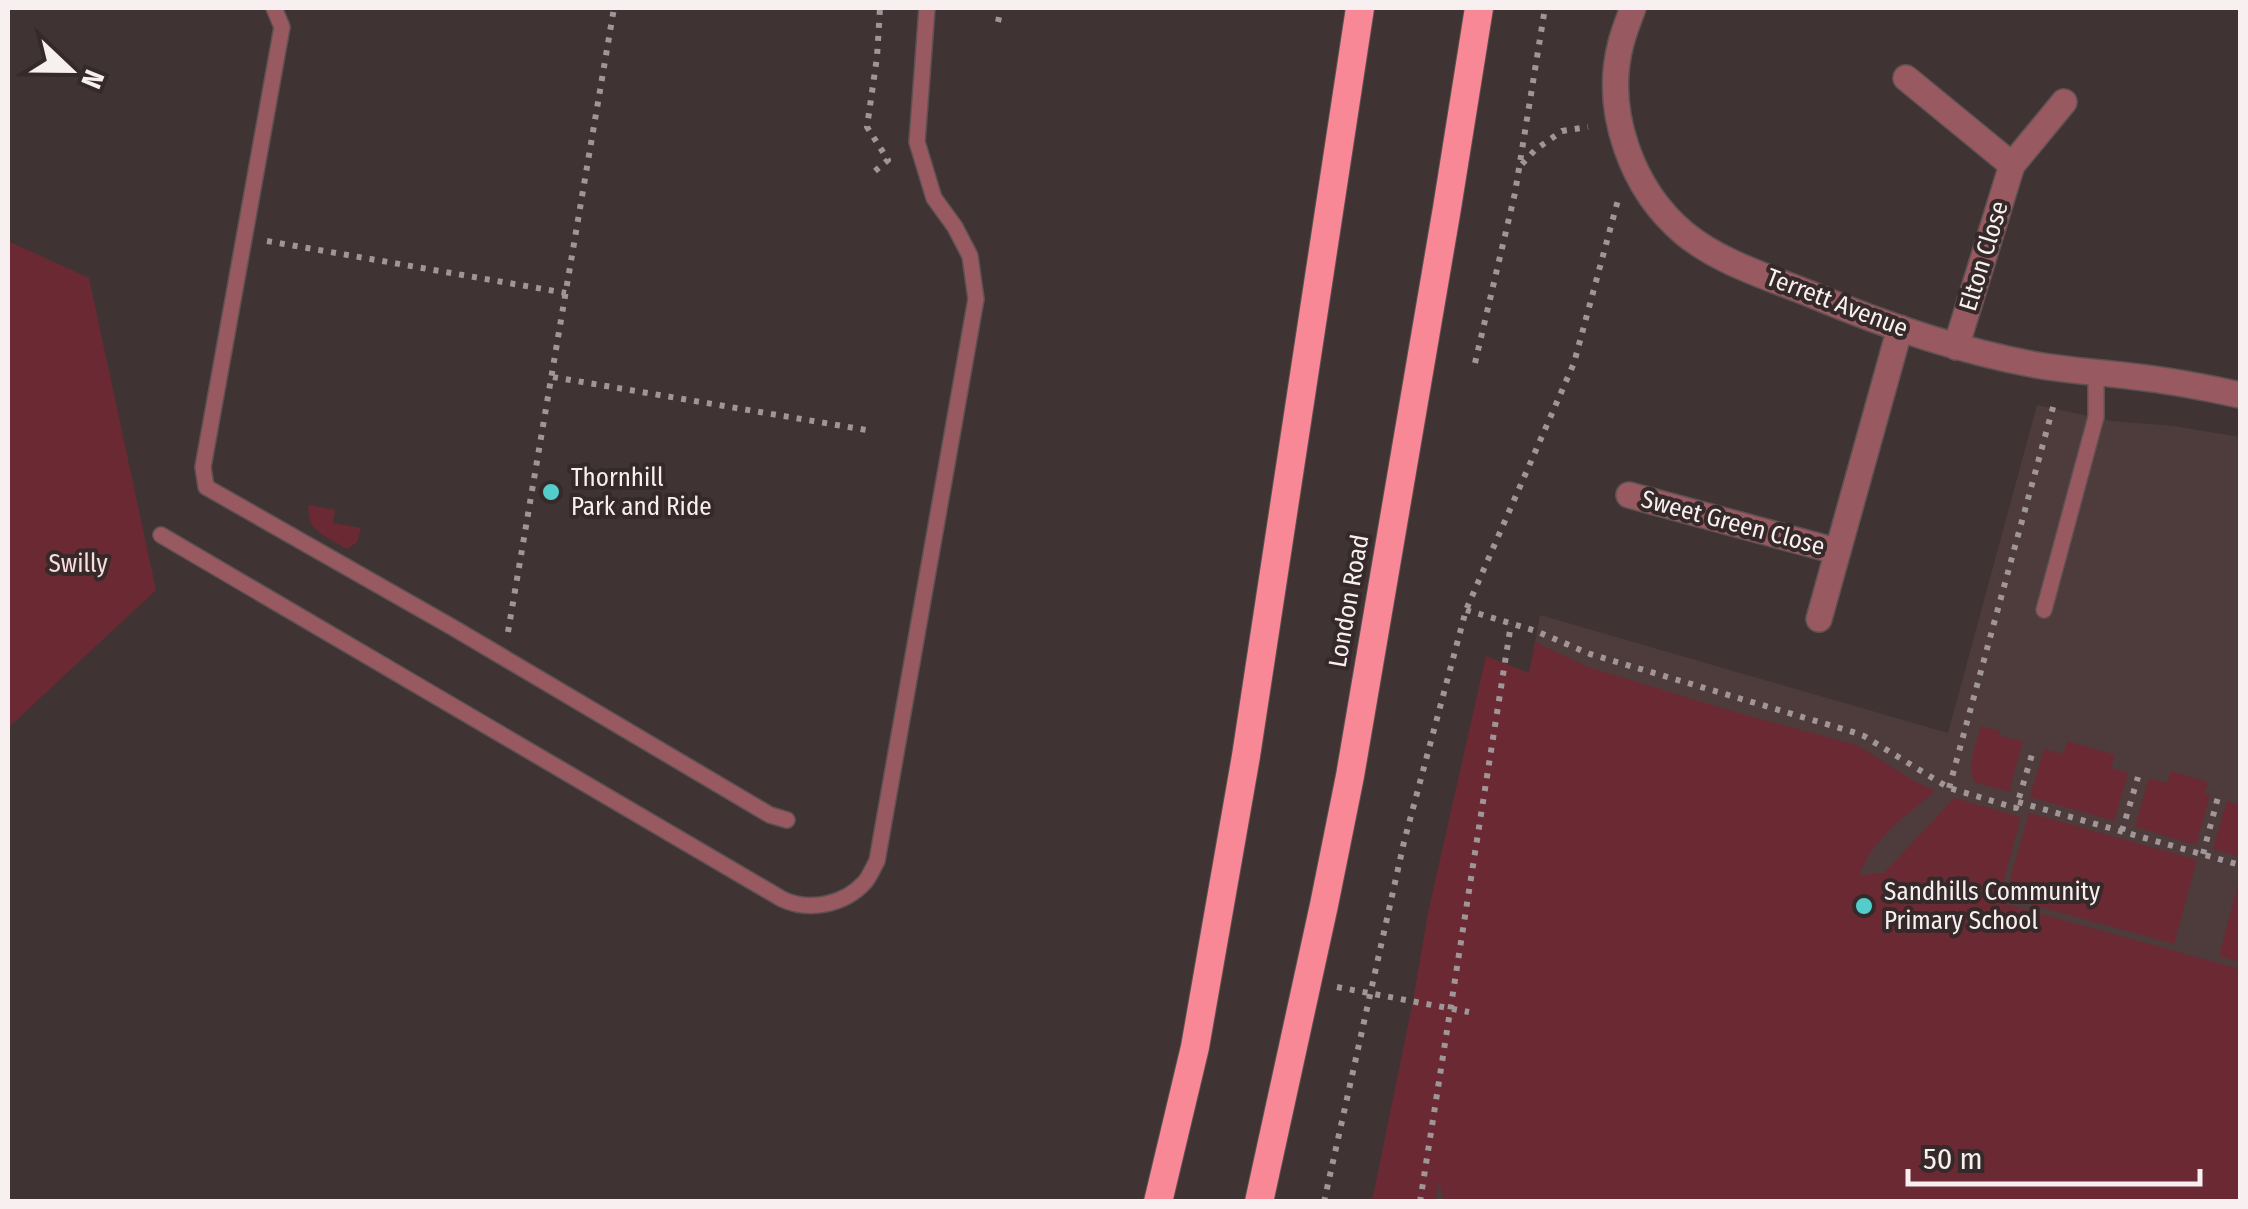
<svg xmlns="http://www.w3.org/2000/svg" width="2248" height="1209" viewBox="0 0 2248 1209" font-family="'Fira Sans Condensed',sans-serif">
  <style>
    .built { fill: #4e3b3c }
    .green { fill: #6b2a33 }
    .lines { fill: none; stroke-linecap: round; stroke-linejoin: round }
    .service-casing { stroke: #5d5152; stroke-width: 18 }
    .minor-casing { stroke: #5d5152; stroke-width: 28 }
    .trunk-casing { stroke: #5d5152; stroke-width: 30 }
    .path { stroke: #a09697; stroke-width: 6; stroke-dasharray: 5 8; stroke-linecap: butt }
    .service { stroke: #995960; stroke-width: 15 }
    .minor { stroke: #995960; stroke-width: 25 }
    .trunk { stroke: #f88895; stroke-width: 28 }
    .poi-dot { fill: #53cdcb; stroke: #35292a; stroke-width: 4 }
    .labels { text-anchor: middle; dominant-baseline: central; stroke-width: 8; stroke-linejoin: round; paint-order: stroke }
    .street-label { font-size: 25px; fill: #f8f0f0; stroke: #35292a }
    .poi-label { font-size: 25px; fill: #f8f0f0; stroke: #35292a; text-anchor: start }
    .park-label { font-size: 25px; fill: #f8dcde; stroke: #35292a }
  </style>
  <rect width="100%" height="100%" fill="#403334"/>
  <path class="built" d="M 2037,405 L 2112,421 L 2174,426 L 2240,437 L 2240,1201 L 1435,1202 L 1540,615 L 1948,733 Z"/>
  <path class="green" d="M 8,241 L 89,278 L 156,590 L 8,728 Z
    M 309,505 L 335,510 L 333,523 L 361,528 L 357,542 L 347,549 C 327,536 305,531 309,505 Z
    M 1535,642 L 1588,667 L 1735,712 L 1857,745 L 1912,780 L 1935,791 C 1908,815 1871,838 1860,875 L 1884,873 L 1954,798 L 2021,817 L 1998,902 L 2240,969 L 2240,1201 L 1444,1202 L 1439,1181 L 1435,1201 L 1372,1201 L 1413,1001 L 1428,913 L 1486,656 L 1529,673 Z
    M 1981,726 L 2000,731 L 2000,736 L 2023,741 L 2009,792 L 1974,782 C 1967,764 1976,744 1981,726 Z
    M 2067,741 L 2115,755 L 2111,768 L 2128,773 L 2114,821 L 2030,797 L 2044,749 L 2063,754 Z
    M 2171,771 L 2208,782 L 2204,793 L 2210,795 L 2196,845 L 2135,827 L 2149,778 L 2167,783 Z
    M 2227,801 L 2240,805 L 2240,857 L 2213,849 Z
    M 2029,813 L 2197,860 L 2174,944 L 2005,897 Z
    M 2240,877 L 2240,962 L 2219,956 Z"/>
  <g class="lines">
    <defs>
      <path id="service" d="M 274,8 L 282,27 L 203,467 L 206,487 L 452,627 L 770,815 L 787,820
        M 161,535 L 782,899 C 809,912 844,905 865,882 C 870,876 873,868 877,861 L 976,299 L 970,256 L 955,227 L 934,198 L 917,142 L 927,8
        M 2044,610 L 2096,417 L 2096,373"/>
      <path id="minor" d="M 1633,8 C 1629,19 1624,31 1621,43 C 1603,111 1632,190 1685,234 C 1722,264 1772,278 1815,296 C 1884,325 1957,350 2031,364 C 2063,370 2096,372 2129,376 C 2166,380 2204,387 2240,395
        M 1906,78 L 2012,165 L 1956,347
        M 2012,165 L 2064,102
        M 1629,495 L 1836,551
        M 1819,619 L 1900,328"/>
      <path id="trunk" d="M 1158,1202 L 1195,1047 L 1246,756 L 1360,8
        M 1259,1202 L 1324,905 L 1350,776 L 1447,208 L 1479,8"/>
    </defs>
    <use href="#service" class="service-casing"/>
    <use href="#minor" class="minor-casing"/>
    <use href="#trunk" class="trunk-casing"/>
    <path class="path" d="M 998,22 L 1001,8
      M 1522,164 L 1535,150 L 1562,131 L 1588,127
      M 875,171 L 888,160 L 867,127 L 877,57 L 880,8
      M 267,241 L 566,293
      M 1475,363 L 1515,193 L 1545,8
      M 553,377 L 872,431
      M 1466,610 L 1536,631 L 1590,654 L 1853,732 L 1864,736 L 1949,788 L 2016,808 L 2033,751
      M 508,632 L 614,8
      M 1949,788 L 2055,400
      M 2018,802 L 2240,865
      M 2122,831 L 2138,777
      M 2203,854 L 2218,797
      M 1337,987 L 1469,1012
      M 1324,1202 L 1404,842 L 1466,610 L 1574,363 L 1618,200
      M 1420,1202 L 1511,624"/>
    <use href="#service" class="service"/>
    <use href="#minor" class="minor"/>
    <use href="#trunk" class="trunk"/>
  </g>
  <g class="poi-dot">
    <circle cx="551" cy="492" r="10"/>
    <circle cx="1864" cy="906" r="10"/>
  </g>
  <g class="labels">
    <g class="street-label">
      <text transform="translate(1984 256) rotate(-73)">Elton Close</text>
      <text transform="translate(1837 303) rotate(21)">Terrett Avenue</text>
      <text transform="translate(1733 523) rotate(15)">Sweet Green Close</text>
      <text transform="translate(1349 601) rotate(-80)">London Road</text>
    </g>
    <g class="poi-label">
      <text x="571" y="478">Thornhill<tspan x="571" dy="29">Park and Ride</tspan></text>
      <text x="1884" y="892">Sandhills Community<tspan x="1884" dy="29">Primary School</tspan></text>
    </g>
    <g class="park-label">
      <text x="78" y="564">Swilly</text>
    </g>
  </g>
  <rect width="2248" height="1209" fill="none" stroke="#f8f0f0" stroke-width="20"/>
  <g transform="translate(70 70) rotate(112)" stroke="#35292a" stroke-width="8" paint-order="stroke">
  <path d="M0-8L18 38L0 25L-18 38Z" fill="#f8f0f0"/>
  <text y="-15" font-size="28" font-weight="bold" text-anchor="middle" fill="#f8f0f0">N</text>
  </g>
  <path d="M1908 1169v15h292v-15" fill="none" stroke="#f8f0f0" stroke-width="5"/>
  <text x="1923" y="1169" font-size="30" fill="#f8f0f0" stroke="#35292a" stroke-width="8" paint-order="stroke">50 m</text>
</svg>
